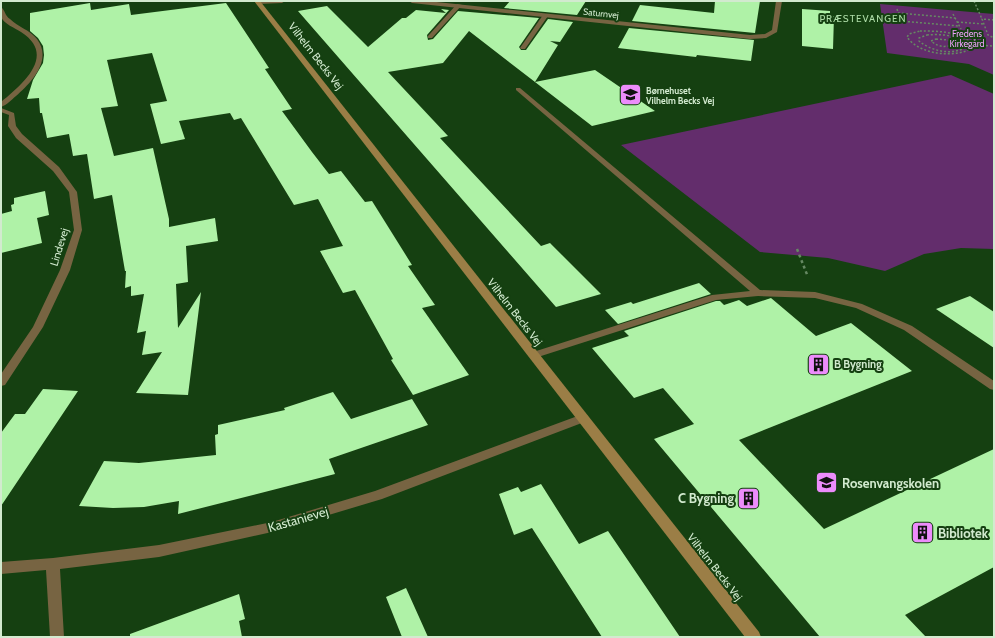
<svg xmlns="http://www.w3.org/2000/svg" width="995" height="638" viewBox="0 0 995 638" font-family="Cabin,sans-serif">
  <style>
    .green { fill: #632d6c }
    .building { fill: #aff2a7 }
    .lines { fill: none; stroke-linecap: round; stroke-linejoin: round }
    .path-far1 { stroke: #668963; stroke-width: 1.5; stroke-dasharray: 2 2; stroke-linecap: butt }
    .path { stroke: #668963; stroke-width: 2.5; stroke-dasharray: 3 3; stroke-linecap: butt }
    .lane { fill: #776442; fill-rule: evenodd }
    .street { fill: #776442; fill-rule: evenodd }
    .secondary { fill: #9b7e46; fill-rule: evenodd }
    .labels { text-anchor: middle; dominant-baseline: central; stroke-width: 4; stroke-linejoin: round; paint-order: stroke }
    .far-street-label { font-size: 9px; fill: #d2eacf; stroke: #154011 }
    .far-park-label { font-size: 9px; fill: #ee9ffb; stroke: #154011 }
    .far-poi-label { font-size: 9px; font-weight: bold; fill: #d2eacf; stroke: #154011; text-anchor: start }
    .far-neighbourhood-label { font-size: 10px; letter-spacing: 1px; fill: #aedda8; stroke: #154011 }
    .street-label { font-size: 11px; fill: #d2eacf; stroke: #154011 }
    .poi-label { font-size: 11px; font-weight: bold; fill: #d2eacf; stroke: #154011; text-anchor: start }
    .near-poi-label { font-size: 13px; font-weight: bold; fill: #d2eacf; stroke: #154011; text-anchor: start }
    .near-street-label { font-size: 13px; fill: #d2eacf; stroke: #154011 }
  </style>
  <rect width="100%" height="100%" fill="#154011"/>
  <path class="green" d="M 880,4 L 994,14 L 994,75 L 969,64 L 887,53 Z
    M 951,75 L 994,94 L 994,249 L 961,248 L 924,254 L 885,271 L 828,258 L 760,252 L 621,145 Z"/>
  <path class="building" d="M 510,1 L 586,1 L 577,15 L 504,8 Z
    M 715,1 L 760,1 L 755,33 L 632,21 L 640,5 L 714,13 Z
    M 90,3 L 91,10 L 129,4 L 131,15 L 226,3 L 269,68 L 265,69 L 292,109 L 282,111 L 312,152 L 329,174 L 341,171 L 365,202 L 372,201 L 412,265 L 408,266 L 435,305 L 422,308 L 469,375 L 413,395 L 391,360 L 393,359 L 355,290 L 343,293 L 320,251 L 343,246 L 318,199 L 294,205 L 241,118 L 234,120 L 230,113 L 179,121 L 185,139 L 161,144 L 150,104 L 167,101 L 152,53 L 107,60 L 118,106 L 101,108 L 114,156 L 153,148 L 169,219 L 169,227 L 215,218 L 218,241 L 186,246 L 188,282 L 176,284 L 178,328 L 201,292 L 188,395 L 136,393 L 162,352 L 142,355 L 146,331 L 137,333 L 144,294 L 131,296 L 131,286 L 125,288 L 126,271 L 125,271 L 112,195 L 94,199 L 87,154 L 73,156 L 69,134 L 47,138 L 42,113 L 40,113 L 39,98 L 27,99 L 33,80 L 43,63 L 44,55 L 43,46 L 38,38 L 30,31 L 30,13 Z
    M 327,6 L 368,47 L 402,18 L 406,18 L 416,10 L 446,13 L 441,9 L 449,10 L 427,35 L 428,40 L 433,39 L 458,11 L 539,18 L 519,47 L 521,50 L 526,50 L 548,19 L 573,22 L 560,42 L 550,41 L 558,45 L 535,82 L 469,31 L 443,63 L 388,72 L 448,136 L 440,138 L 541,246 L 550,243 L 601,294 L 556,307 L 298,11 Z
    M 802,9 L 830,11 L 830,16 L 834,16 L 833,49 L 802,46 Z
    M 629,28 L 754,40 L 751,61 L 697,55 L 696,57 L 618,48 Z
    M 595,70 L 655,111 L 592,126 L 535,82 Z
    M 45,191 L 49,215 L 37,218 L 42,243 L 1,253 L 1,214 L 12,211 L 11,205 L 14,204 L 14,198 Z
    M 699,283 L 711,294 L 618,324 L 605,310 L 631,302 L 633,304 Z
    M 970,296 L 994,312 L 994,348 L 936,309 Z
    M 771,298 L 816,336 L 851,323 L 912,371 L 739,440 L 824,529 L 994,449 L 994,567 L 905,615 L 926,637 L 820,637 L 654,439 L 694,424 L 663,388 L 634,398 L 592,348 L 629,336 L 624,331 L 716,301 L 720,301 L 724,305 L 739,300 L 747,306 Z
    M 43,389 L 78,391 L 1,506 L 1,433 L 15,414 L 25,414 Z
    M 333,392 L 351,419 L 412,399 L 428,425 L 329,459 L 335,474 L 178,514 L 179,501 L 144,507 L 113,508 L 79,506 L 104,461 L 139,463 L 216,455 L 215,435 L 218,434 L 218,425 L 285,410 L 284,408 Z
    M 541,484 L 579,544 L 608,531 L 680,637 L 602,637 L 532,528 L 514,535 L 499,494 L 518,487 L 521,492 Z
    M 406,588 L 428,637 L 402,637 L 386,597 Z
    M 239,594 L 245,619 L 239,621 L 242,637 L 130,637 L 130,634 Z"/>
  <g class="lines">
    <path class="path-far1" d="M 974,1 L 982,19
      M 897,9 L 902,24
      M 898,13 L 955,18
      M 953,14 L 961,29
      M 994,20 L 982,19 L 988,35 L 994,38
      M 900,21 L 959,26
      M 957,22 L 984,24
      M 920,31 C 938,31 963,31 974,47 C 957,59 919,55 907,37 L 909,34 Z
      M 927,35 C 940,34 960,34 966,47 C 952,56 931,51 919,41 L 919,38 Z
      M 936,39 L 948,40 L 954,44 C 946,48 938,47 931,41 Z
      M 954,44 L 994,46"/>
    <path class="path" d="M 797,249 L 808,277"/>
    <path class="lane" d="M 457,4 L 462,5 L 432,38 L 428,38 L 428,36 Z
      M 543,15 L 548,16 L 525,49 L 521,49 L 520,48 Z
      M 516,88 L 520,88 L 760,290 L 815,292 L 862,304 L 912,326 L 994,381 L 994,390 L 990,389 L 904,330 L 856,308 L 815,298 L 758,296 L 716,300 L 538,357 L 530,357 L 529,355 L 530,353 L 712,295 L 750,291 L 516,90 Z"/>
    <path class="street" d="M 256,1 L 285,1 L 282,3 L 258,4 L 256,3 Z
      M 409,1 L 427,1 L 750,35 L 765,34 L 772,30 L 776,1 L 782,1 L 777,32 L 766,38 L 750,39 L 412,3 Z
      M 1,7 C 5,10 5,16 10,19 C 18,27 30,30 37,39 C 53,60 31,83 16,96 C 11,100 7,105 1,107 L 1,102 C 23,84 57,55 21,32 C 15,28 4,24 1,17 C 0,14 1,10 1,7 Z
      M 1,108 L 14,113 L 16,126 L 22,134 L 59,167 L 77,192 L 82,230 L 70,270 L 43,327 L 5,385 L 1,386 L 1,374 L 33,327 L 60,270 L 74,230 L 69,192 L 53,171 L 16,138 L 8,126 L 9,115 L 1,112 Z
      M 583,414 L 587,415 L 589,418 L 587,421 L 382,499 L 272,532 L 159,557 L 60,569 L 64,637 L 50,637 L 46,570 L 1,574 L 1,562 L 53,558 L 159,545 L 272,522 L 375,491 Z"/>
    <path class="secondary" d="M 254,1 L 260,1 L 759,632 L 761,637 L 745,637 Z"/>
  </g>
  <defs>
    <symbol id="school-square" viewBox="-11 -11 22 22"><rect x="-9" y="-9" width="18" height="18" rx="4" fill="#ec8cfb" stroke="#154011"/><path d="M0-5L7-2L0 1L-7-2ZM-4 1L0 2.5L4 1V4Q0 6-4 4Z" fill="#111"/></symbol>
    <symbol id="building-square" viewBox="-11 -11 22 22"><rect x="-9" y="-9" width="18" height="18" rx="4" fill="#ec8cfb" stroke="#154011"/><path d="M-4-6H4V6H1V3H-1V6H-4ZM-2.5-4.3h1.7v1.8h-1.7ZM.8-4.3h1.7v1.8H.8ZM-2.5-1h1.7V.8h-1.7ZM.8-1h1.7V.8H.8Z" fill="#111"/></symbol>
  </defs>
  <g fill-rule="evenodd">
    <use href="#school-square" x="618" y="82" width="25" height="25"/>
    <use href="#building-square" x="806" y="352" width="25" height="25"/>
    <use href="#school-square" x="814" y="470" width="25" height="25"/>
    <use href="#building-square" x="736" y="486" width="25" height="25"/>
    <use href="#building-square" x="910" y="520" width="25" height="25"/>
  </g>
  <g class="labels">
    <g class="far-street-label">
      <text transform="translate(601 13) rotate(6)">Saturnvej</text>
    </g>
    <g class="far-park-label">
      <text x="967" y="33">Fredens<tspan x="967" dy="10">Kirkegård</tspan></text>
    </g>
    <g class="far-poi-label">
      <text x="646" y="90">Børnehuset<tspan x="646" dy="10">Vilhelm Becks Vej</tspan></text>
    </g>
    <g class="far-neighbourhood-label">
      <text x="863" y="18">PRÆSTEVANGEN</text>
    </g>
    <g class="street-label">
      <text transform="translate(316 56) rotate(52)">Vilhelm Becks Vej</text>
      <text transform="translate(59 247) rotate(-73)">Lindevej</text>
      <text transform="translate(515 312) rotate(52)">Vilhelm Becks Vej</text>
      <text transform="translate(715 567) rotate(52)">Vilhelm Becks Vej</text>
    </g>
    <g class="poi-label">
      <text x="834" y="364">B Bygning</text>
    </g>
    <g class="near-poi-label">
      <text x="842" y="483">Rosenvangskolen</text>
      <text x="734" y="498" text-anchor="end">C Bygning</text>
      <text x="938" y="533">Bibliotek</text>
    </g>
    <g class="near-street-label">
      <text transform="translate(298 519) rotate(-16)">Kastanievej</text>
    </g>
  </g>
  <rect width="995" height="638" fill="none" stroke="#d2eacf" stroke-width="4"/>
</svg>
